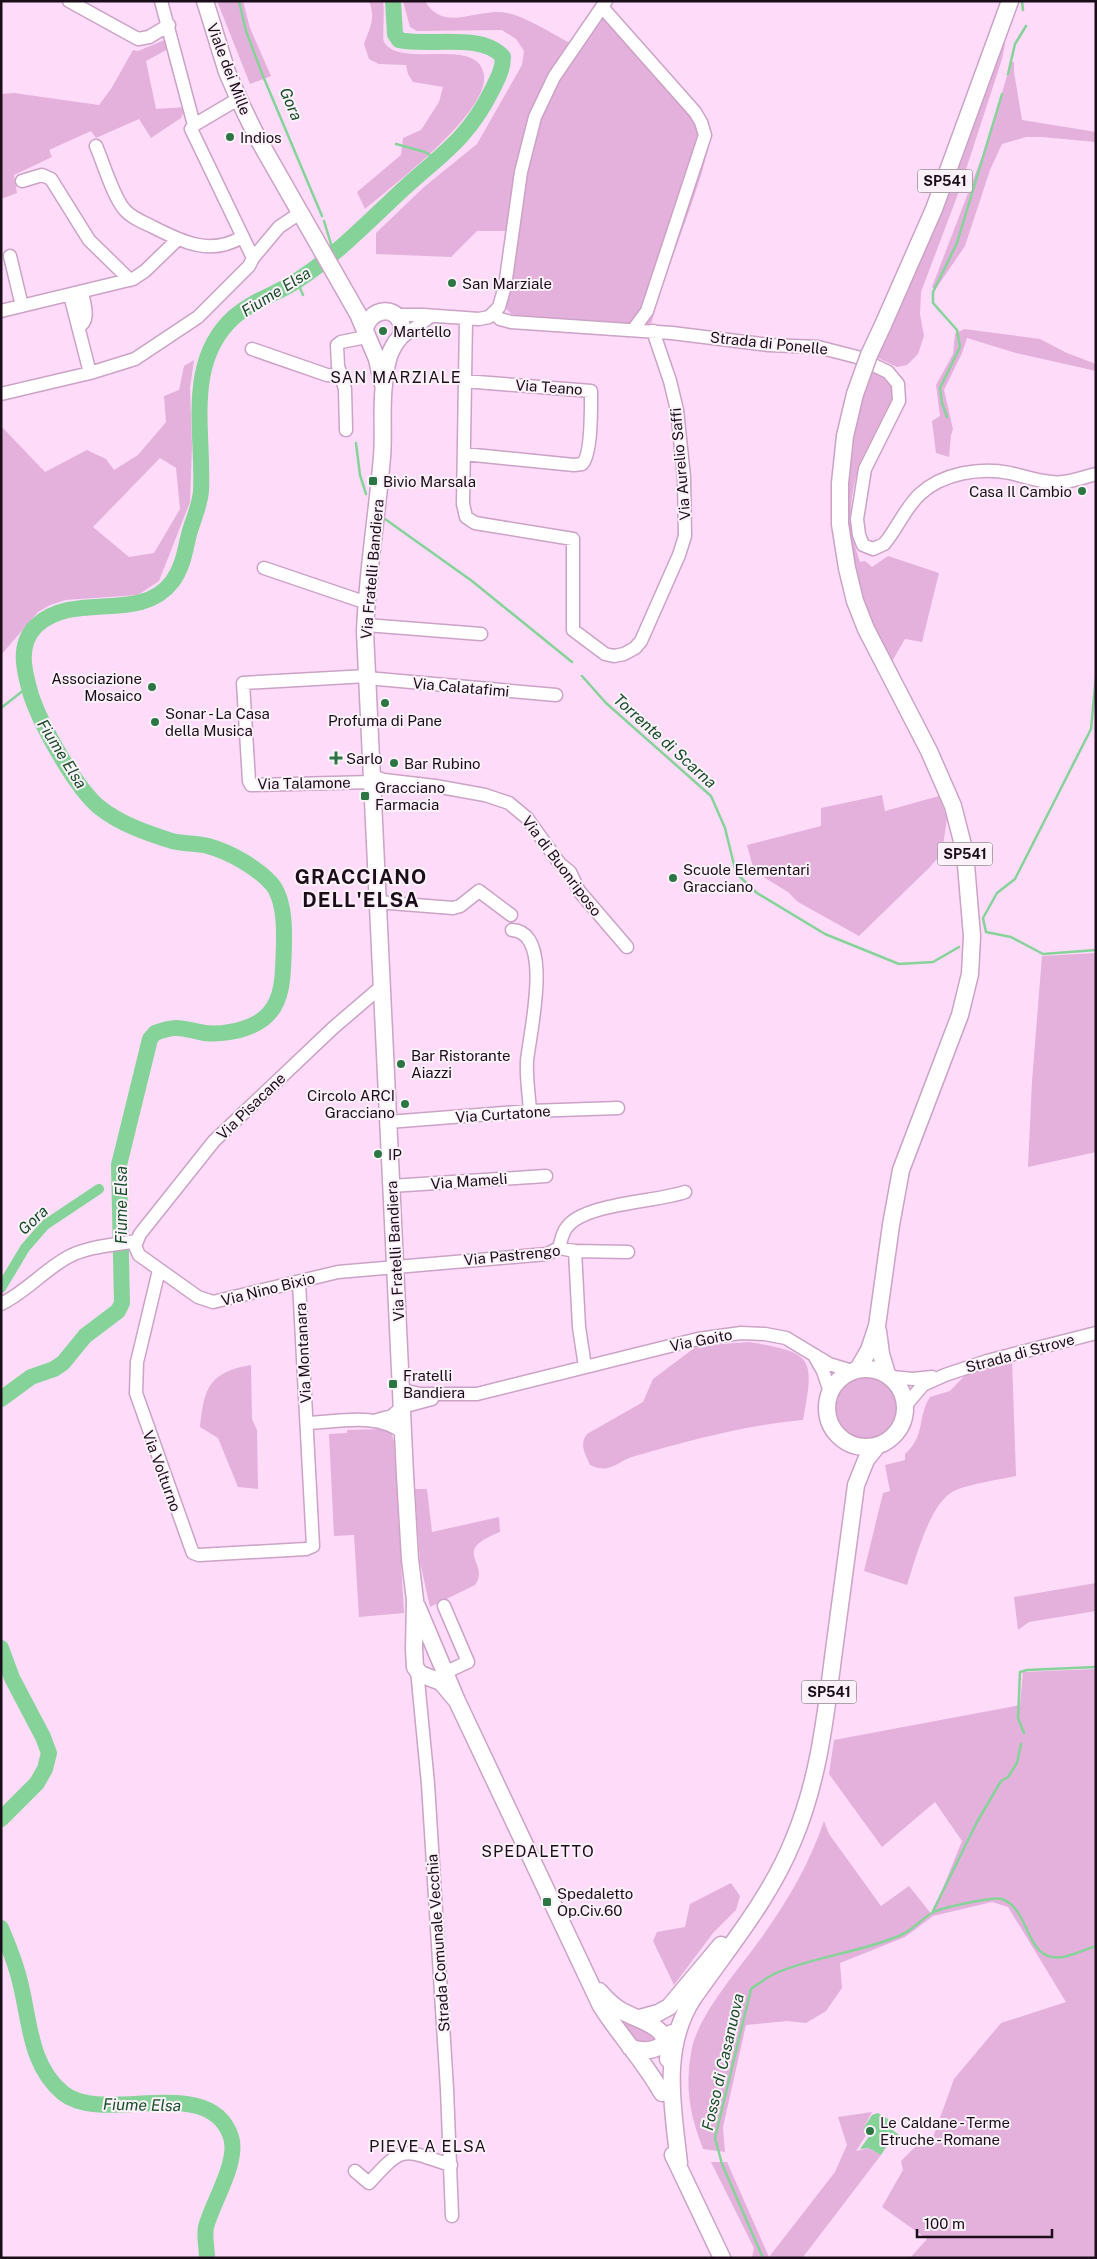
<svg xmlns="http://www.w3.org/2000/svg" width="1097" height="2259" viewBox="0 0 1097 2259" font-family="'Public Sans',sans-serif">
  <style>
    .green { fill: #e4b0dc; fill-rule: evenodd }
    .water { fill: #86d399 }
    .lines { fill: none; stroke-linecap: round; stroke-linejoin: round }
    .stream { stroke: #86d399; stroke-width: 2.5 }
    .canal { stroke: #86d399; stroke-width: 10 }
    .river { stroke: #86d399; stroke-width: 16 }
    .minor-casing { stroke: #cca2c6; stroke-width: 15 }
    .major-casing { stroke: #cca2c6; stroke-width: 19 }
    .minor { stroke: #fff; stroke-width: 12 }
    .major { stroke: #fff; stroke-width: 16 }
    .major-bridge-casing { stroke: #cca2c6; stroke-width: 19; stroke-linecap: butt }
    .major-bridge { stroke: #fff; stroke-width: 16 }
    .poi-dot { fill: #2c7644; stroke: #fbf2f9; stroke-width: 2 }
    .labels { text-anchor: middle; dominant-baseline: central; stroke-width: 4; stroke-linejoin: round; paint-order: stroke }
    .shield { fill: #fbf2f9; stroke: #5e525d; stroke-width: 1 }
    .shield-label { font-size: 14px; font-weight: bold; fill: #1b0d1a }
    .street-label { font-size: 15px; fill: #1b0d1a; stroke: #fbf2f9 }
    .poi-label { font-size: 15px; fill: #1b0d1a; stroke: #fbf2f9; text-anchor: start }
    .water-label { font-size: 16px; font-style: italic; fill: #174e29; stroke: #fbf2f9 }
    .neighbourhood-label { font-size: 16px; letter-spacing: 1px; fill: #1b0d1a; stroke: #fbf2f9 }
    .district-label { font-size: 20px; font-weight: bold; letter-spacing: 1px; fill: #1b0d1a; stroke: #fbf2f9 }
  </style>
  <rect width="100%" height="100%" fill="#fedbf9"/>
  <path class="green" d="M 217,1 L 243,1 L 250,28 L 271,76 L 250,84 Z
    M 369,1 L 383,1 C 385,10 382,39 384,42 C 401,70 480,35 484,76 C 488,113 393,186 365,209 L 357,192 L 401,155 L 403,138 L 421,130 L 439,102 L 443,87 L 413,82 L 408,74 L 406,65 L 379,64 L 369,59 L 364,44 C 370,28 376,18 369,1 Z
    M 403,1 L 425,1 C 444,34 478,7 507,13 C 525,16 553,34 570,43 L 598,20 L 604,18 L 693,118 L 709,146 C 694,207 667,264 651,324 L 600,323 L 519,316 L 511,314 L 502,304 L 508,231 L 477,231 L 451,257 L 376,254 L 376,233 L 424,187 L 477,144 L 522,65 L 524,51 L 516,39 L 502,30 L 417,31 L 410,27 Z
    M 167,39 L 170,48 L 146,61 L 156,109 L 186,107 L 181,118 L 151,138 L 139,119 L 96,138 L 91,131 L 49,150 L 52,157 L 14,175 L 17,193 L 1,199 L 1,94 L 14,93 L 99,105 L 111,89 L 133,50 L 138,51 Z
    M 1003,43 L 1005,44 L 1002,59 L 958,194 L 921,292 L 920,314 L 924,336 L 918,354 L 907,365 L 897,367 L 876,357 L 939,215 Z
    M 1011,62 L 1014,62 L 1014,72 L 1022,120 L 1096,132 L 1096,142 L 1042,137 L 1026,137 L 1002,144 L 990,170 L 965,246 L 935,290 L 932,287 L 988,141 Z
    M 964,329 L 1040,339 L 1067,353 L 1096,364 L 1096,371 L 1016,353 L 967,338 L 962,353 L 944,390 L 953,429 L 951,435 L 949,457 L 936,453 L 932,421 L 940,416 L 936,385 L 953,354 L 955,334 Z
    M 194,360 L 190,388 L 192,446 L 190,502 L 159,581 L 138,595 L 65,600 L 50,605 L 38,612 L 1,655 L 1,426 L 45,472 L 87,450 L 106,459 L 114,470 L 138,455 L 166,422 L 164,396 L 179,390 L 184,366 ZM 160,458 L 176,468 L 180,509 L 154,553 L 129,557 L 93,527 Z
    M 871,369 C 879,373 892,378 894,388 C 898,408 872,439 863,457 C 854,477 848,510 852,532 C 853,542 857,552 860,562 L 865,561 L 872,567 L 888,556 L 939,573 L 922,642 L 905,639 L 891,663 C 854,592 838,519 852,439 C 856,415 864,392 871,369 Z
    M 882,795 L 885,811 L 939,796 L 947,818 L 942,853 L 930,867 L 859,936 L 798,902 L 788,892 L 754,871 L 747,845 L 821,826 L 821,808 Z
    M 1096,953 L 1096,1152 L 1028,1167 L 1032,1081 L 1042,956 Z
    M 749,1342 C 813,1353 815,1356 803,1420 C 747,1425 690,1440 635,1456 C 617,1461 610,1475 590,1465 C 585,1454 579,1444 587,1434 L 643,1402 L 653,1379 L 697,1346 Z
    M 1012,1359 L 1016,1476 C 997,1480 974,1483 956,1490 C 930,1500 915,1561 907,1585 L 864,1571 L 883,1493 L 890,1491 L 885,1465 L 905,1460 L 905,1454 C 926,1435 917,1417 930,1397 L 950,1391 L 968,1372 Z
    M 251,1365 L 252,1419 L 257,1430 L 258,1489 L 238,1487 L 218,1438 L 200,1427 C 204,1388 209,1372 251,1365 Z
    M834 1408a33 33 0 1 1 66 0a33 33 0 1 1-66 0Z
    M 379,1429 L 391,1432 L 394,1441 L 404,1613 L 359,1617 L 354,1535 L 334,1536 L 329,1434 L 347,1433 L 347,1430 Z
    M 415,1489 L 427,1489 L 432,1532 L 499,1517 L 500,1532 C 449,1552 491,1562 475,1585 L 430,1607 L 420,1562 Z
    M 1096,1583 L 1096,1611 L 1029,1622 L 1018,1630 L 1014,1597 Z
    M 1096,1669 L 1096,2258 L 910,2258 L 927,2239 L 882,2207 L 903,2170 L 901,2161 L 916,2146 L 932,2140 L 954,2079 L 1001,2023 L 1066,2002 L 1008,1907 L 992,1902 L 933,1916 L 905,1937 L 840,1963 L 842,1988 L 826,2011 L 806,2023 L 787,2021 L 746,2025 L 723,2127 L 725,2152 L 703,2149 C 690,2115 685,2090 691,2053 C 696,2016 742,1966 764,1934 C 790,1897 809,1864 824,1821 L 829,1834 L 881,1906 L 909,1886 L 932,1915 L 962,1841 L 935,1802 L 882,1847 L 829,1774 L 834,1740 L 1020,1705 L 1023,1672 Z
    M 731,1883 L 740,1896 L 736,1910 L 713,1933 L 674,1985 L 653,1941 L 657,1932 L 685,1927 L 690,1904 Z
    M 612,2011 L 647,2025 L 657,2042 L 639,2048 Z
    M 872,2112 L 863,2129 L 868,2132 L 856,2151 L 869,2148 L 881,2155 L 810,2248 L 802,2258 L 752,2258 L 754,2248 L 711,2162 L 727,2162 L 769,2257 L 835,2172 L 847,2145 L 838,2117 Z"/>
  <path class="water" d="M 878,2113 L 888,2119 L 891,2129 L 899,2135 L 892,2146 L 888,2144 L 881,2155 L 869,2148 L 860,2149 L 871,2134 L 863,2129 L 872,2115 Z"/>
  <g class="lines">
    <path class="stream" d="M 239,1 L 246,31 L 263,76 L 322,216
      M 1022,1 L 1023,10
      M 1008,74 L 1015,44 L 1026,26
      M 396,144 L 425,152 L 438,160
      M 324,221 L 334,254
      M 297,281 L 303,295
      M 947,417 L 942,403 L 940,388 L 960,347 L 957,330 L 933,303 L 933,292 L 957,243 L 1002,94
      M 356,443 L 360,475 L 366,494
      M 385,519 L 472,581 L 572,662
      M 582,676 L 606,703 L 711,796 L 725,828 L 736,873 L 757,893 L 825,934 L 899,964 L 933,962 L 959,947
      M 1096,676 L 1091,729 L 1015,879 L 997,893 L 983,918 L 986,932 L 1011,937 L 1043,954 L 1096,950
      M 1,708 L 29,686
      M 1024,1733 L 1018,1718 L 1020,1672 L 1027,1670 L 1096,1667
      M 933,1911 L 977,1822 L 1001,1781 L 1008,1777 L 1017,1763 L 1021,1744
      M 763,2258 L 722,2164 L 715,2138 L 751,1989 C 758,1984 766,1978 774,1974 C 814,1956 860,1953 901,1935 C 913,1930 921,1919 932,1913 C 940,1908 994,1896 1002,1899 C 1032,1910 1024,1963 1063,1957 C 1074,1955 1086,1949 1096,1946"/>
    <path class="canal" d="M 1,1288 L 25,1248 L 45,1225 L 99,1189"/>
    <path class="river" d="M 1,1399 L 31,1377 L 54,1369 L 63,1363 L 85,1336 L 118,1311 L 122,1303 L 119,1165 L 150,1039 L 155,1033 C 179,1024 182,1029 205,1033 C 219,1035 242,1031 255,1024 C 277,1013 282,992 283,969 C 284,945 288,902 271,883 C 256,867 230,852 208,846 C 196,843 184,844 172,841 C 147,833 120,824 99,807 C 75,787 41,725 31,695 C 24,671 17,645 36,626 C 74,590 140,624 172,582 C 183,567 185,551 189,534 C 193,520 200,505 201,491 C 204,432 184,362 234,317 C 253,300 277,294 298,280 C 335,256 366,224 398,194 C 437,157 466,142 491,92 C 497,80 503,70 503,57 C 482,32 428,47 399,40 L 395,34 L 393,1
      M 1,1648 L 12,1678 L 43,1737 L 49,1753 L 45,1769 L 37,1783 L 1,1819
      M 1,1928 C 8,1945 15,1961 19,1978 C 30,2017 28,2064 63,2093 C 103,2126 210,2072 231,2137 C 239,2162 212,2203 206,2227 C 204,2237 207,2248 207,2258"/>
    <defs>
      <path id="minor" d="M 69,1 L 138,39 L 149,37 L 169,25
        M 161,1 L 194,125
        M 602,7 L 695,112 L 701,122 L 705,135 L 647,311 L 633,330
        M 96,146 C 103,162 113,196 124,209 C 130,217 143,222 153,227 C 182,242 211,256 242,237
        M 22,181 L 42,175 L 51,179 L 89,240 L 130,280
        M 10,256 L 22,306
        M 253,258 L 279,227 L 294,217
        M 70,295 L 90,373
        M 1,311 L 133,279 L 145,271 L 177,240
        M 494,313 L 500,319 L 511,322 L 672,333 L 769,345 L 818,347 L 857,357 L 888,372 L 898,384 L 899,401 L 865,469 L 857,519 L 859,535 L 863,545 L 873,549 L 884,544 C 897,529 905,508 920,494 C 943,473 980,467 1010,473 C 1023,476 1037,481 1051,482 C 1066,484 1081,478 1096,474
        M 395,315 L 423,315 L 479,319 L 489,317 L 499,307 L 505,286 L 521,172 L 535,117 L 554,77 L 606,1
        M 466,319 L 463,504 L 466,517 L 475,523 L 573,539 L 573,630 L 605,654 L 614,656 L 624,654 L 635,648 L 641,641 L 679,555 L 685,536 L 684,477 L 677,410 L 670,381 L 653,331
        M 78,327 C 91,321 84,304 82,292
        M 400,339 L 431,316
        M 252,349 L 327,375 L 340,376
        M 464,381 L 591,391 C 591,405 592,455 582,464 L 574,465 L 464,454
        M 1,394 L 90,373 L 135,359 L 198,317 L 249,266 L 253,258 L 191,129 L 194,125 L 238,99
        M 346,430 L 345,389 L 338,366 L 337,345 L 341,342 L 366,337
        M 264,568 L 367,603
        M 366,625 L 481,634
        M 367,676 L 243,683 L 249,781 L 251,785 L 372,782
        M 367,678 L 556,695
        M 372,776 L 384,780 L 435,786 L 485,795 L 509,803 L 527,818 L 560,864 L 570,872 L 579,891 L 627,947
        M 377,902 L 453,908 L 460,906 L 479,891 L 511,915
        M 512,930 C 555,932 529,1036 527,1061 C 526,1078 529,1095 530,1111
        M 382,986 L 333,1028 L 214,1141 L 140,1234 L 135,1246 L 139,1255 L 198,1297 L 213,1302 L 338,1272 L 547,1254 L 559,1248 L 575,1251 L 628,1252
        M 388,1122 L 530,1111 L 618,1108
        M 391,1186 L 546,1176
        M 559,1248 C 561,1241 562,1233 567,1227 C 585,1203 657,1202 685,1192
        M 575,1251 L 579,1327 L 585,1367
        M 159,1270 L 137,1362 L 136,1393 L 191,1548 L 193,1553 L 199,1555 L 306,1549 L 313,1546 L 299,1283
        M 1,1304 C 26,1292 44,1270 68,1257 C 88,1246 115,1245 136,1241
        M 815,1357 L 823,1371 L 830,1392
        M 891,1377 L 913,1379 L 932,1377
        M 401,1387 L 407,1391 L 420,1394 L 477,1394 L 698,1339 L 741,1333 L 765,1334 L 786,1338 L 829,1364 L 852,1371
        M 906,1405 L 923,1385 L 945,1375 L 987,1361 L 1096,1333
        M 377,1420 L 392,1416 L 402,1407 L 432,1399
        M 307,1423 C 338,1422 379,1412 403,1433
        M 444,1606 L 468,1662 L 446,1672
        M 417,1670 L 428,1784 L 447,2089 L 452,2216
        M 355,2171 L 369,2183 C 405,2143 402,2150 451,2165"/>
      <path id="major" d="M 205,1 L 227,72 L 241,104 L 257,137 L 358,314 L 377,359 L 382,382
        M 883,325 L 934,209 L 1010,1
        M 365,331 C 366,312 393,302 401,323 C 402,327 402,331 401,335 C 400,339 397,340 395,344 C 388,354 385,372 384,384 C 381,408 384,433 382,457 C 377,516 367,573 365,632 L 405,1475 L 410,1559 L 415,1600 L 414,1649 L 415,1667 L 420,1674 L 441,1682 L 457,1701
        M 855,394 L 845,436 L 840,483 L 840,524 L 847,568 L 855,601 L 866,629 L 929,751 L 953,806 L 965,853 L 972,936 L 970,974 L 960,1015 L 901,1170 L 891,1225 L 877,1326 L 869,1350 L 858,1369
        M 878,1331 L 881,1354 L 887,1374
        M827 1408a39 39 0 1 1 78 0a39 39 0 1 1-78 0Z
        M 417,1606 L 457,1701 L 601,2006 C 620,2036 645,2062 662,2093
        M 599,1991 C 605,1998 612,2005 620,2010 C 642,2023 671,2024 668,2059
        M 640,2018 L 658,2013 L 669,2007 L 721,1945
        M 630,2047 C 646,2054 663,2050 672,2033
        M 673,2155 L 722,2258
        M 679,2163 C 673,2108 661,2050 692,2000 C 728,1948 769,1900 793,1841 C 818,1782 825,1721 833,1658 C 841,1600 848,1543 856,1485 L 866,1460 L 877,1446"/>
    </defs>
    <use href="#minor" class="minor-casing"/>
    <use href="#major" class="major-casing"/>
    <use href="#minor" class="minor"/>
    <use href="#major" class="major"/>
    <defs>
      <path id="major-bridge" d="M 855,394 L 869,355 L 883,325"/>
    </defs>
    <use href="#major-bridge" class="major-bridge-casing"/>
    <use href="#major-bridge" class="major-bridge"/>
  </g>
  <g class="poi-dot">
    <circle cx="230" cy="137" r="5"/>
    <circle cx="452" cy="283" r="5"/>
    <circle cx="383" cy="331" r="5"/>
    <rect x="368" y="476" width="10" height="10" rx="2.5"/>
    <circle cx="1082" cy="491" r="5"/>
    <circle cx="152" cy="687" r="5"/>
    <circle cx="385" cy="703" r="5"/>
    <circle cx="155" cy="722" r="5"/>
    <path d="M333.5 750.5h5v5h5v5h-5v5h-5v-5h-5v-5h5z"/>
    <circle cx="394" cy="763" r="5"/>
    <rect x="360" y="791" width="10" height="10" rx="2.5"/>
    <circle cx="673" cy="878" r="5"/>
    <circle cx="401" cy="1064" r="5"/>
    <circle cx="405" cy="1104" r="5"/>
    <circle cx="378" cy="1154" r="5"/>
    <rect x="388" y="1379" width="10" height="10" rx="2.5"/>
    <rect x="542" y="1897" width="10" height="10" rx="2.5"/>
    <circle cx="870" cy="2131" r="5"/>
  </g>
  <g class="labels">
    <g class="shield">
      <rect x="917.5" y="169.5" width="55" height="23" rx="4"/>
      <rect x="937.5" y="842.5" width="55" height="23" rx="4"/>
      <rect x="801.5" y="1680.5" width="55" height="23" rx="4"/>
    </g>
    <g class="shield-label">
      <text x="945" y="181">SP541</text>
      <text x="965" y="854">SP541</text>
      <text x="829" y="1692">SP541</text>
    </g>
    <g class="street-label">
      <text transform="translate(229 69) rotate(69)">Viale dei Mille</text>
      <text transform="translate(769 343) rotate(6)">Strada di Ponelle</text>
      <text transform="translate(549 387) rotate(4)">Via Teano</text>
      <text transform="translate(680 464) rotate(-95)">Via Aurelio Saffi</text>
      <text transform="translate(372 569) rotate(-85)">Via Fratelli Bandiera</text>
      <text transform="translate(461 687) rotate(5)">Via Calatafimi</text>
      <text transform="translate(304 783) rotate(-1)">Via Talamone</text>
      <text transform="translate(562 866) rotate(53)">Via di Buonriposo</text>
      <text transform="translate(251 1106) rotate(-44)">Via Pisacane</text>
      <text transform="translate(503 1114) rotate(-4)">Via Curtatone</text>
      <text transform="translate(469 1181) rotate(-4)">Via Mameli</text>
      <text transform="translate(395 1251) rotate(-93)">Via Fratelli Bandiera</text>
      <text transform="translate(512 1255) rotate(-6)">Via Pastrengo</text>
      <text transform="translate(268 1289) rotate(-14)">Via Nino Bixio</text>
      <text transform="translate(701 1340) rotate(-11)">Via Goito</text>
      <text transform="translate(303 1353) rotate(-93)">Via Montanara</text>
      <text transform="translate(1020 1353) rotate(-15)">Strada di Strove</text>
      <text transform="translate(162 1471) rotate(70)">Via Volturno</text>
      <text transform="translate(438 1943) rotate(-94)">Strada Comunale Vecchia</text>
    </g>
    <g class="poi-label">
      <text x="240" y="137">Indios</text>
      <text x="462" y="283">San Marziale</text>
      <text x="393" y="331">Martello</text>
      <text x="383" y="481">Bivio Marsala</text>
      <text x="1072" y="491" text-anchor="end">Casa Il Cambio</text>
      <text x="142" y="678" text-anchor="end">Associazione<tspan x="142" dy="17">Mosaico</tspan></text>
      <text x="165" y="713">Sonar - La Casa<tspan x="165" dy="17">della Musica</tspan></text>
      <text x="385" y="720" text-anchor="middle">Profuma di Pane</text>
      <text x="346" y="758">Sarlo</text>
      <text x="404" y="763">Bar Rubino</text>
      <text x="375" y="787">Gracciano<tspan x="375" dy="17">Farmacia</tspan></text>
      <text x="683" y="869">Scuole Elementari<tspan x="683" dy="17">Gracciano</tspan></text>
      <text x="411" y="1055">Bar Ristorante<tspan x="411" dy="17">Aiazzi</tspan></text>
      <text x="395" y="1095" text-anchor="end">Circolo ARCI<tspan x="395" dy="17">Gracciano</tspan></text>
      <text x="388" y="1154">IP</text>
      <text x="403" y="1375">Fratelli<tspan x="403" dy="17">Bandiera</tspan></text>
      <text x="557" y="1893">Spedaletto<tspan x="557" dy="17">Op.Civ.60</tspan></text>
      <text x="880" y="2122">Le Caldane - Terme<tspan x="880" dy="17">Etruche - Romane</tspan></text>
    </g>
    <g class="water-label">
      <text transform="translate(291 104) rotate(67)">Gora</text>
      <text transform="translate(276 292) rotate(-32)">Fiume Elsa</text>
      <text transform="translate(665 741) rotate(42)">Torrente di Scarna</text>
      <text transform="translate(62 754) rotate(58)">Fiume Elsa</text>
      <text transform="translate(121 1205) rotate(-90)">Fiume Elsa</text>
      <text transform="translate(33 1220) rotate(-43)">Gora</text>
      <text transform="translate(723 2062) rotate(-77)">Fosso di Casanuova</text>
      <text transform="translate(142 2105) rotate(1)">Fiume Elsa</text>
    </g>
    <g class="neighbourhood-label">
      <text x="396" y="377">SAN MARZIALE</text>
      <text x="538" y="1851">SPEDALETTO</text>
      <text x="428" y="2146">PIEVE A ELSA</text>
    </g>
    <g class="district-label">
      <text x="361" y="877">GRACCIANO<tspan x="361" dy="23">DELL'ELSA</tspan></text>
    </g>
  </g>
  <rect width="1097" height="2259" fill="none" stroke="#1b0d1a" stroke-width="5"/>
  <path d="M917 2229v8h135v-8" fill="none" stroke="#1b0d1a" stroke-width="2.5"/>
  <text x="924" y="2229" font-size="15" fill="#1b0d1a" stroke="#fbf2f9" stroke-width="4" paint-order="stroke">100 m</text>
</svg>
